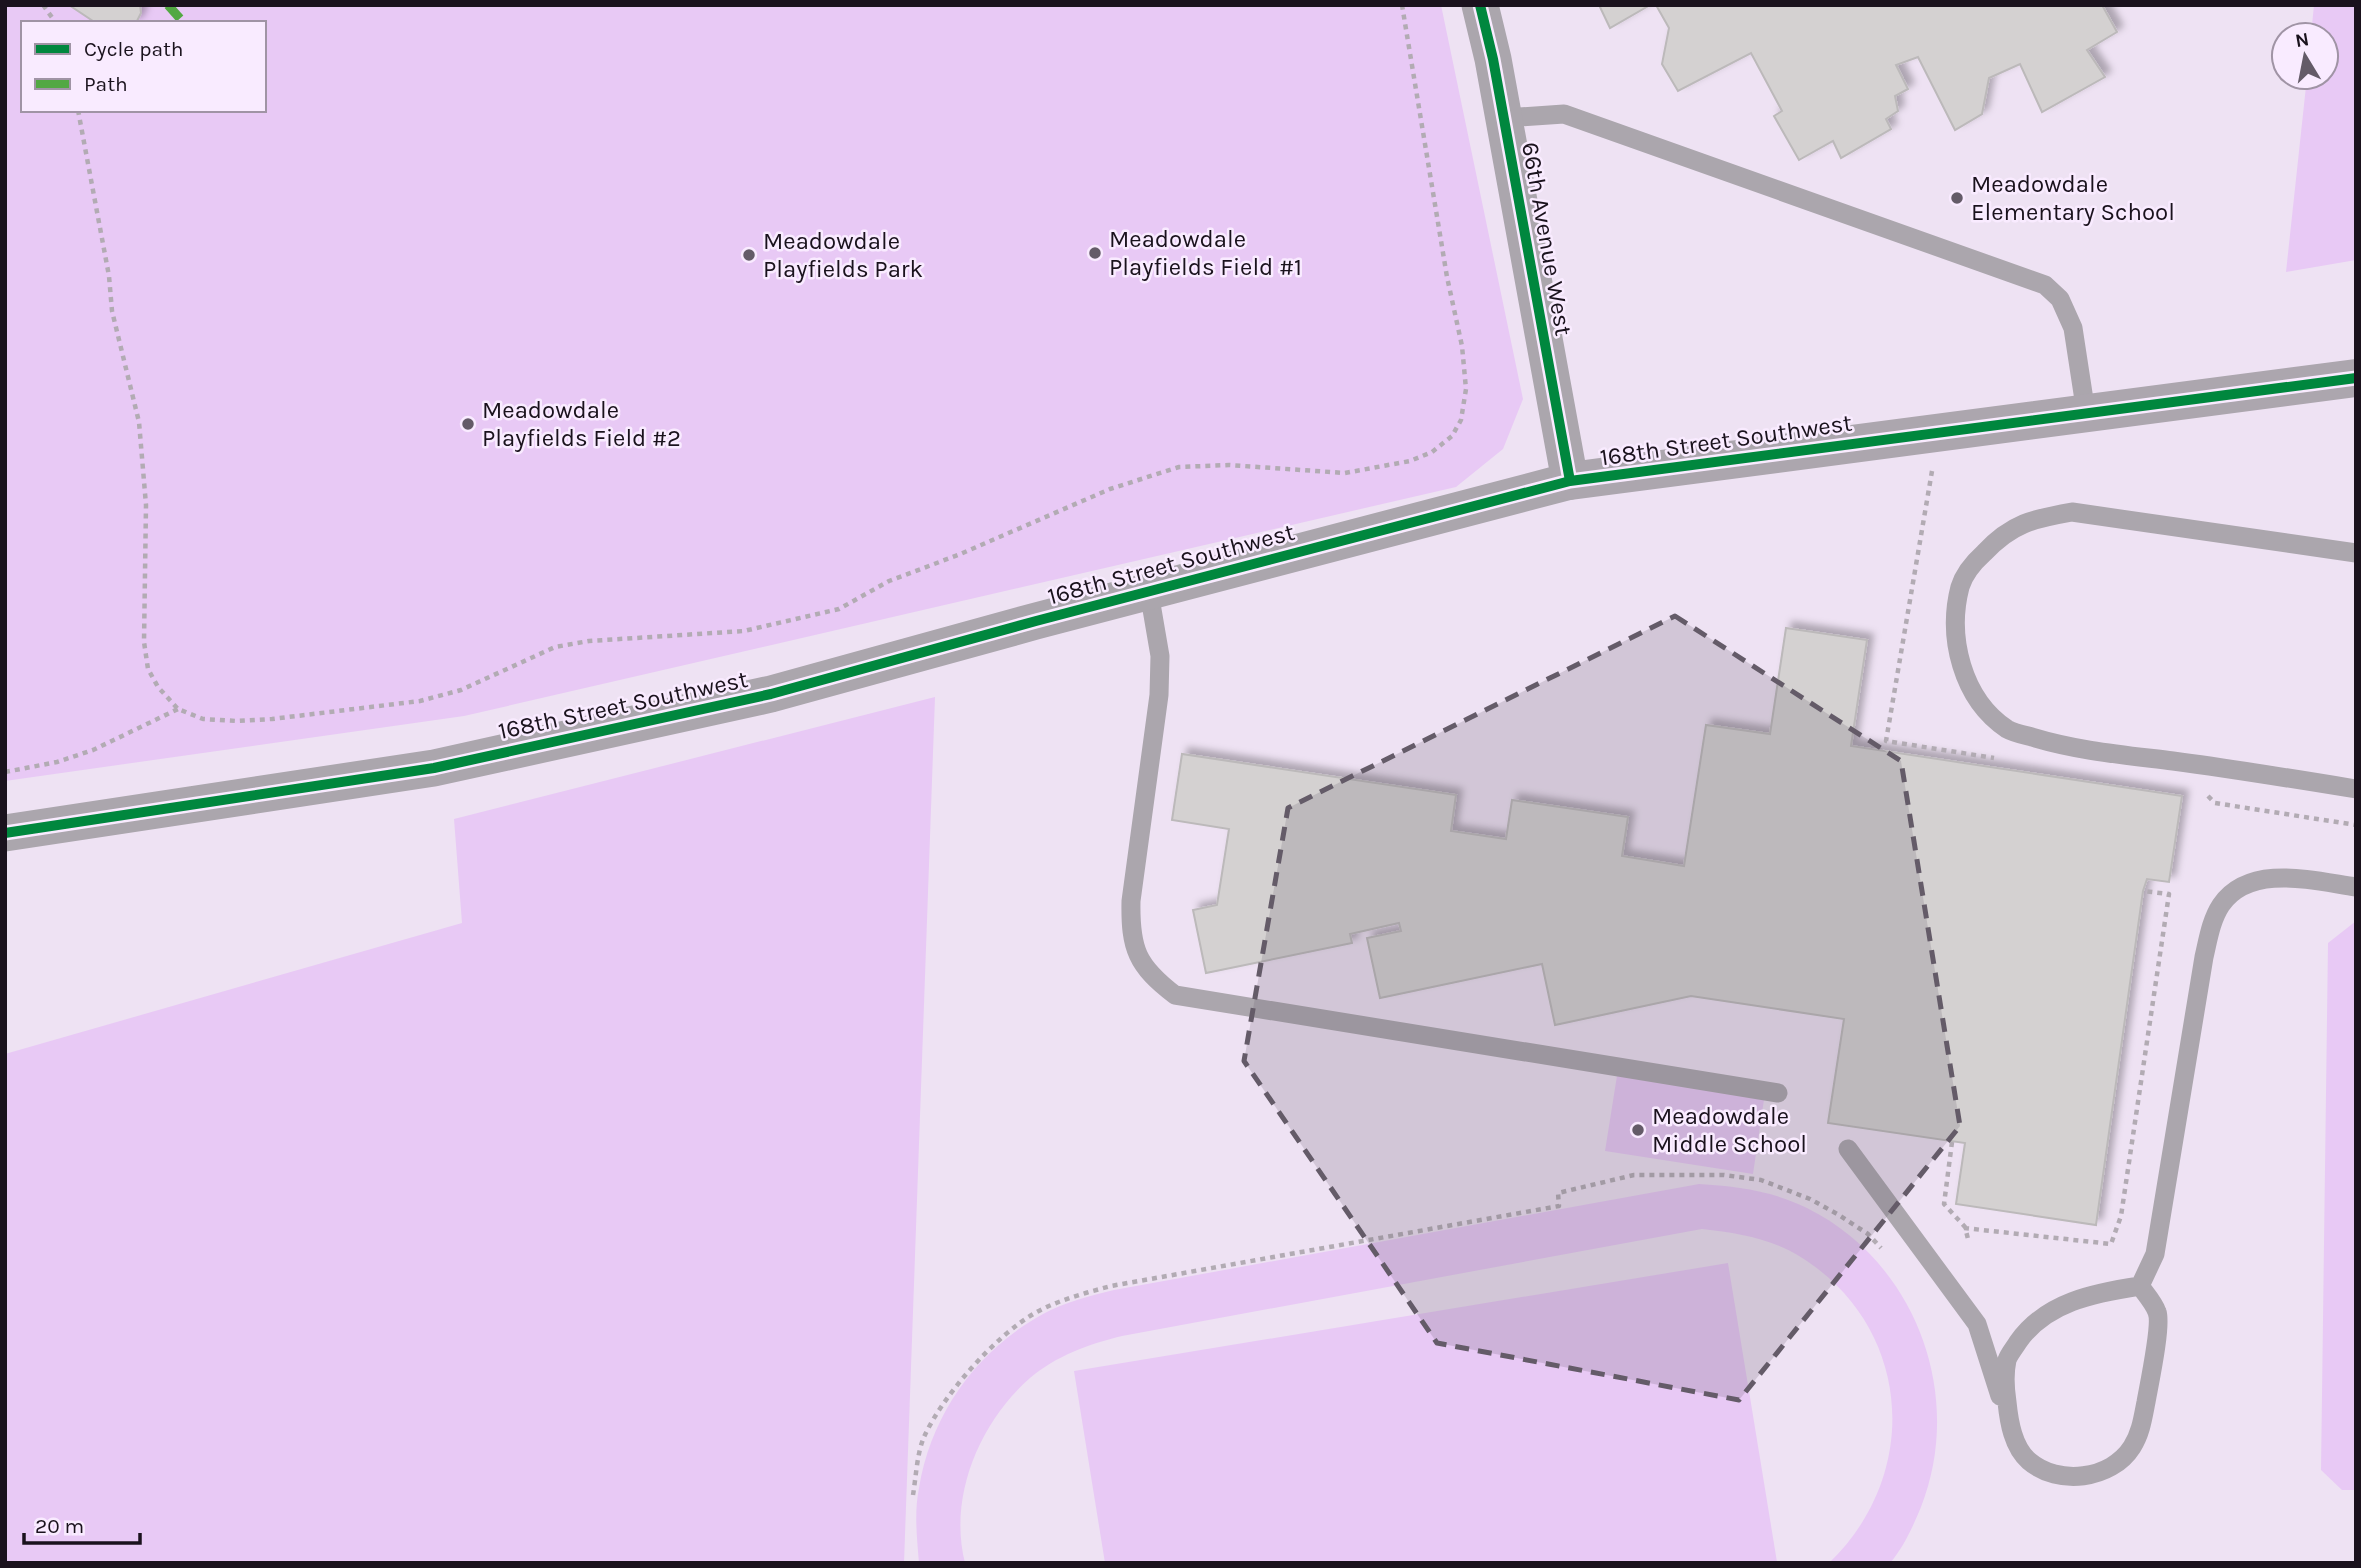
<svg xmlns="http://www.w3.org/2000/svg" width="2361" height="1568" viewBox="0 0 2361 1568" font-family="Karla,sans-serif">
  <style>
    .green { fill: #e8c9f5; fill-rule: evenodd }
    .building { fill: #d4d1d1; stroke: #bcb9ba; stroke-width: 2; filter: url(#shadow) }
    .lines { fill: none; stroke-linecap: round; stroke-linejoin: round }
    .path { stroke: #b2abb3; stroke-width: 4.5; stroke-dasharray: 5 5; stroke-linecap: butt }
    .lane { stroke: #aba6ad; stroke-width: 19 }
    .street { stroke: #aba6ad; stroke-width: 37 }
    .secondary { stroke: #aca6ae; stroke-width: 38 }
    .quiet { stroke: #52a843; stroke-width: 9; stroke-dasharray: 18 9; stroke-linecap: butt }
    .cycleway-casing { stroke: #f9ebff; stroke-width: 15 }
    .cycleway { stroke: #00873e; stroke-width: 10 }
    .marked { fill: #645b68; fill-opacity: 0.2; stroke: #645b68; stroke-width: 5; stroke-dasharray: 14 9; stroke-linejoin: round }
    .poi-dot { fill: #645b68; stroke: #f9ebff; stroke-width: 2.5 }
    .labels { text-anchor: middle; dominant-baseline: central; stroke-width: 5; stroke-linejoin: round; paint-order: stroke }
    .poi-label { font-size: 24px; fill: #1a121d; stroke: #f9ebff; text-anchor: start }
    .street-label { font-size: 24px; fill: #1a121d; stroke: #f9ebff }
  </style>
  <defs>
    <filter id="shadow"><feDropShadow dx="6" dy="-6" stdDeviation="3.5" flood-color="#0004"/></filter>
  </defs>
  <rect width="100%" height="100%" fill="#eee2f3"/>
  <path class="green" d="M 5,5 L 1441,5 L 1523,399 L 1503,449 L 1456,487 L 464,716 L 5,781 ZM 23,23 L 264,23 L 264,110 L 23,110 Z
    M 2314,5 L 2356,5 L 2356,260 L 2286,272 L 2307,77 L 2326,77 L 2326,35 L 2311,35 Z
    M 935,697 L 904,1563 L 5,1563 L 5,1054 L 462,923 L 454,819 Z
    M 2356,921 L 2356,1490 L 2342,1490 L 2321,1470 L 2328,943 Z
    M 1619,1063 L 1766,1086 L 1753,1174 L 1605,1151 Z
    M 1699,1184 C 1736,1186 1773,1191 1807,1208 C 1916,1262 1965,1395 1921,1507 C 1913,1526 1904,1547 1890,1563 L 1829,1563 C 1923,1473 1912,1325 1799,1256 C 1770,1238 1736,1233 1702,1229 L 1122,1336 C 1089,1344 1056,1356 1030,1378 C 980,1422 948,1496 965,1563 L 919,1563 C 917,1538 914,1513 919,1488 C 931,1414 977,1350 1043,1314 C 1065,1302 1090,1296 1114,1290 Z
    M 1728,1263 L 1777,1562 L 1105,1563 L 1074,1371 Z"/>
  <path class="building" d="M 69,5 L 140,5 L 141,13 L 136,23 L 96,23 Z
    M 1599,5 L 1650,5 L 1610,28 Z
    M 1656,5 L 2102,5 L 2117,32 L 2087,50 L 2105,77 L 2042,112 L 2020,64 L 1989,78 L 1982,114 L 1955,130 L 1918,57 L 1896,65 L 1908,89 L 1895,96 L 1898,111 L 1886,119 L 1891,129 L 1841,158 L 1833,141 L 1799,160 L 1774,116 L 1782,111 L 1751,53 L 1678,91 L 1662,64 L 1669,28 Z
    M 1786,628 L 1867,640 L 1851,746 L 2182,796 L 2169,882 L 2147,879 L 2143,891 L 2096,1225 L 1956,1204 L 1965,1143 L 1828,1123 L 1844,1019 L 1691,996 L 1555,1025 L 1542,964 L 1380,998 L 1367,938 L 1401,931 L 1399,923 L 1350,934 L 1352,943 L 1206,973 L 1193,910 L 1217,905 L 1229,829 L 1172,820 L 1182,754 L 1456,795 L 1451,831 L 1506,839 L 1512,800 L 1628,817 L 1622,856 L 1684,866 L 1706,725 L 1770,734 Z"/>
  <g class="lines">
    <path class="path" d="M 43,5 L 56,23
      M 78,110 L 109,276 L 112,311 L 139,422 L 146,505 L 144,642 L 148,669 L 158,687 L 178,709 L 203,719 L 237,721 L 272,719 L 420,701 L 461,690 L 555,647 L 589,641 L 744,631 L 839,609 L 889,581 L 958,555 L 1110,489 L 1179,467 L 1229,465 L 1345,473 L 1410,461 L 1432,452 L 1452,436 L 1461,420 L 1466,389 L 1462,346 L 1447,277 L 1402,5
      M 1932,471 L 1886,741 L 1994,758
      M 5,772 L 57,762 L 93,750 L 178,709
      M 2208,796 L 2215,803 L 2356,825
      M 1952,1142 L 1944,1204 L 1965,1227 L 1968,1239
      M 1964,1228 L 2111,1244 L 2121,1216 L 2169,894 L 2143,891
      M 913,1495 C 916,1477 917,1453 924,1437 C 943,1395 995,1336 1035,1313 C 1058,1300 1085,1293 1111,1286 L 1559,1206 L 1558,1193 L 1634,1175 L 1724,1175 L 1761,1180 L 1810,1199 L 1839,1215 L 1868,1234 L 1881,1248"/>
    <path class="lane" d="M 1504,118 L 1564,114 L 2045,285 L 2060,299 L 2073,328 L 2086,413
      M 2356,553 L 2072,512 C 2033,519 2012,523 1984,553 C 1974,562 1964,574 1960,587 C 1947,637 1962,699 2007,729 C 2014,733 2024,735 2032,737 C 2078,751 2125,755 2173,761 C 2234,769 2295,779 2356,789
      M 1149,592 L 1160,656 L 1159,695 L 1131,901 C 1130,949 1137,966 1175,995 L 1778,1093
      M 1848,1149 L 1977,1324 L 2000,1396
      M 2140,1286 C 2145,1293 2154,1303 2157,1312 C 2162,1324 2149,1385 2146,1402 C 2143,1417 2141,1433 2132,1447 C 2111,1480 2058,1486 2029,1461 C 2013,1447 2009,1422 2007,1402 C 2005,1389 2004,1374 2007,1360 C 2009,1354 2015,1347 2018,1342 C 2046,1302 2094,1293 2140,1286 Z
      M 2140,1286 L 2155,1254 L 2204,957 C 2208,940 2211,920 2221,905 C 2250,863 2314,881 2356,887"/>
    <path class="street" d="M 5,833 L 434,768 L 771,694 L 1036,621 L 1570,481 L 1493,59 L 1480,5"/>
    <path class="secondary" d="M 1570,481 L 2356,378"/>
    <path class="quiet" d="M 168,5 L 184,23"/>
    <defs>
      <path id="cycleway" d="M 1480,5 L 1493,59 L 1570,481
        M 5,833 L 434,768 L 771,694 L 1036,621 L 1570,481 L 2356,378"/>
    </defs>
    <use href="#cycleway" class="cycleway-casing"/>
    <use href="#cycleway" class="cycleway"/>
  </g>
  <path class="marked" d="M 1675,616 L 1901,761 L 1960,1126 L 1739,1400 L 1437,1343 L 1244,1061 L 1288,808 Z"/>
  <g class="poi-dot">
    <circle cx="1957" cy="198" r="7"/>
    <circle cx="1095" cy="253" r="7"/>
    <circle cx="749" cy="255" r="7"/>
    <circle cx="468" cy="424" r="7"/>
    <circle cx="1638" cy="1130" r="7"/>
  </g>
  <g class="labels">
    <g class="poi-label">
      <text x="1971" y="184">Meadowdale<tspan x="1971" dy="28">Elementary School</tspan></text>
      <text x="1109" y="239">Meadowdale<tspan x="1109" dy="28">Playfields Field #1</tspan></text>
      <text x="763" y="241">Meadowdale<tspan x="763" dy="28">Playfields Park</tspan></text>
      <text x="482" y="410">Meadowdale<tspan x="482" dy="28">Playfields Field #2</tspan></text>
      <text x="1652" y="1116">Meadowdale<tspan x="1652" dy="28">Middle School</tspan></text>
    </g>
    <g class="street-label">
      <text transform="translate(1547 239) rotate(80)">66th Avenue West</text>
      <text transform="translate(1726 440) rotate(-8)">168th Street Southwest</text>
      <text transform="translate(1171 564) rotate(-15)">168th Street Southwest</text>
      <text transform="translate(623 705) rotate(-12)">168th Street Southwest</text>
    </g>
  </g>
  <rect width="2361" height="1568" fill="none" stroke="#1a121d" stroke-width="14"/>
  <rect x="21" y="21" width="245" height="91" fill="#f9ebff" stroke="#a094a5" stroke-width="2"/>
  <rect x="35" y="44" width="35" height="10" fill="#00873e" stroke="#a094a5" stroke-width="2"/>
  <text x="84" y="56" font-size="21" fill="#1a121d">Cycle path</text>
  <rect x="35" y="79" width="35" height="10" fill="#52a843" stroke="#a094a5" stroke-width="2"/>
  <text x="84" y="91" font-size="21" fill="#1a121d">Path</text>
  <g transform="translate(2305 56) rotate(350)"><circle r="33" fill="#f9ebff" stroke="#a094a5" stroke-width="2"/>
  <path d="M0-5L12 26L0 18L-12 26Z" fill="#645b68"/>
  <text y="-10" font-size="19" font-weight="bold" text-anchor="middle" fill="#1a121d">N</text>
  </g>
  <path d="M24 1533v10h116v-10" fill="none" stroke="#1a121d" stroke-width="3.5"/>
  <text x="35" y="1533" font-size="21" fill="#1a121d" stroke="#f9ebff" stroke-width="5" paint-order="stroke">20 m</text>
</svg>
